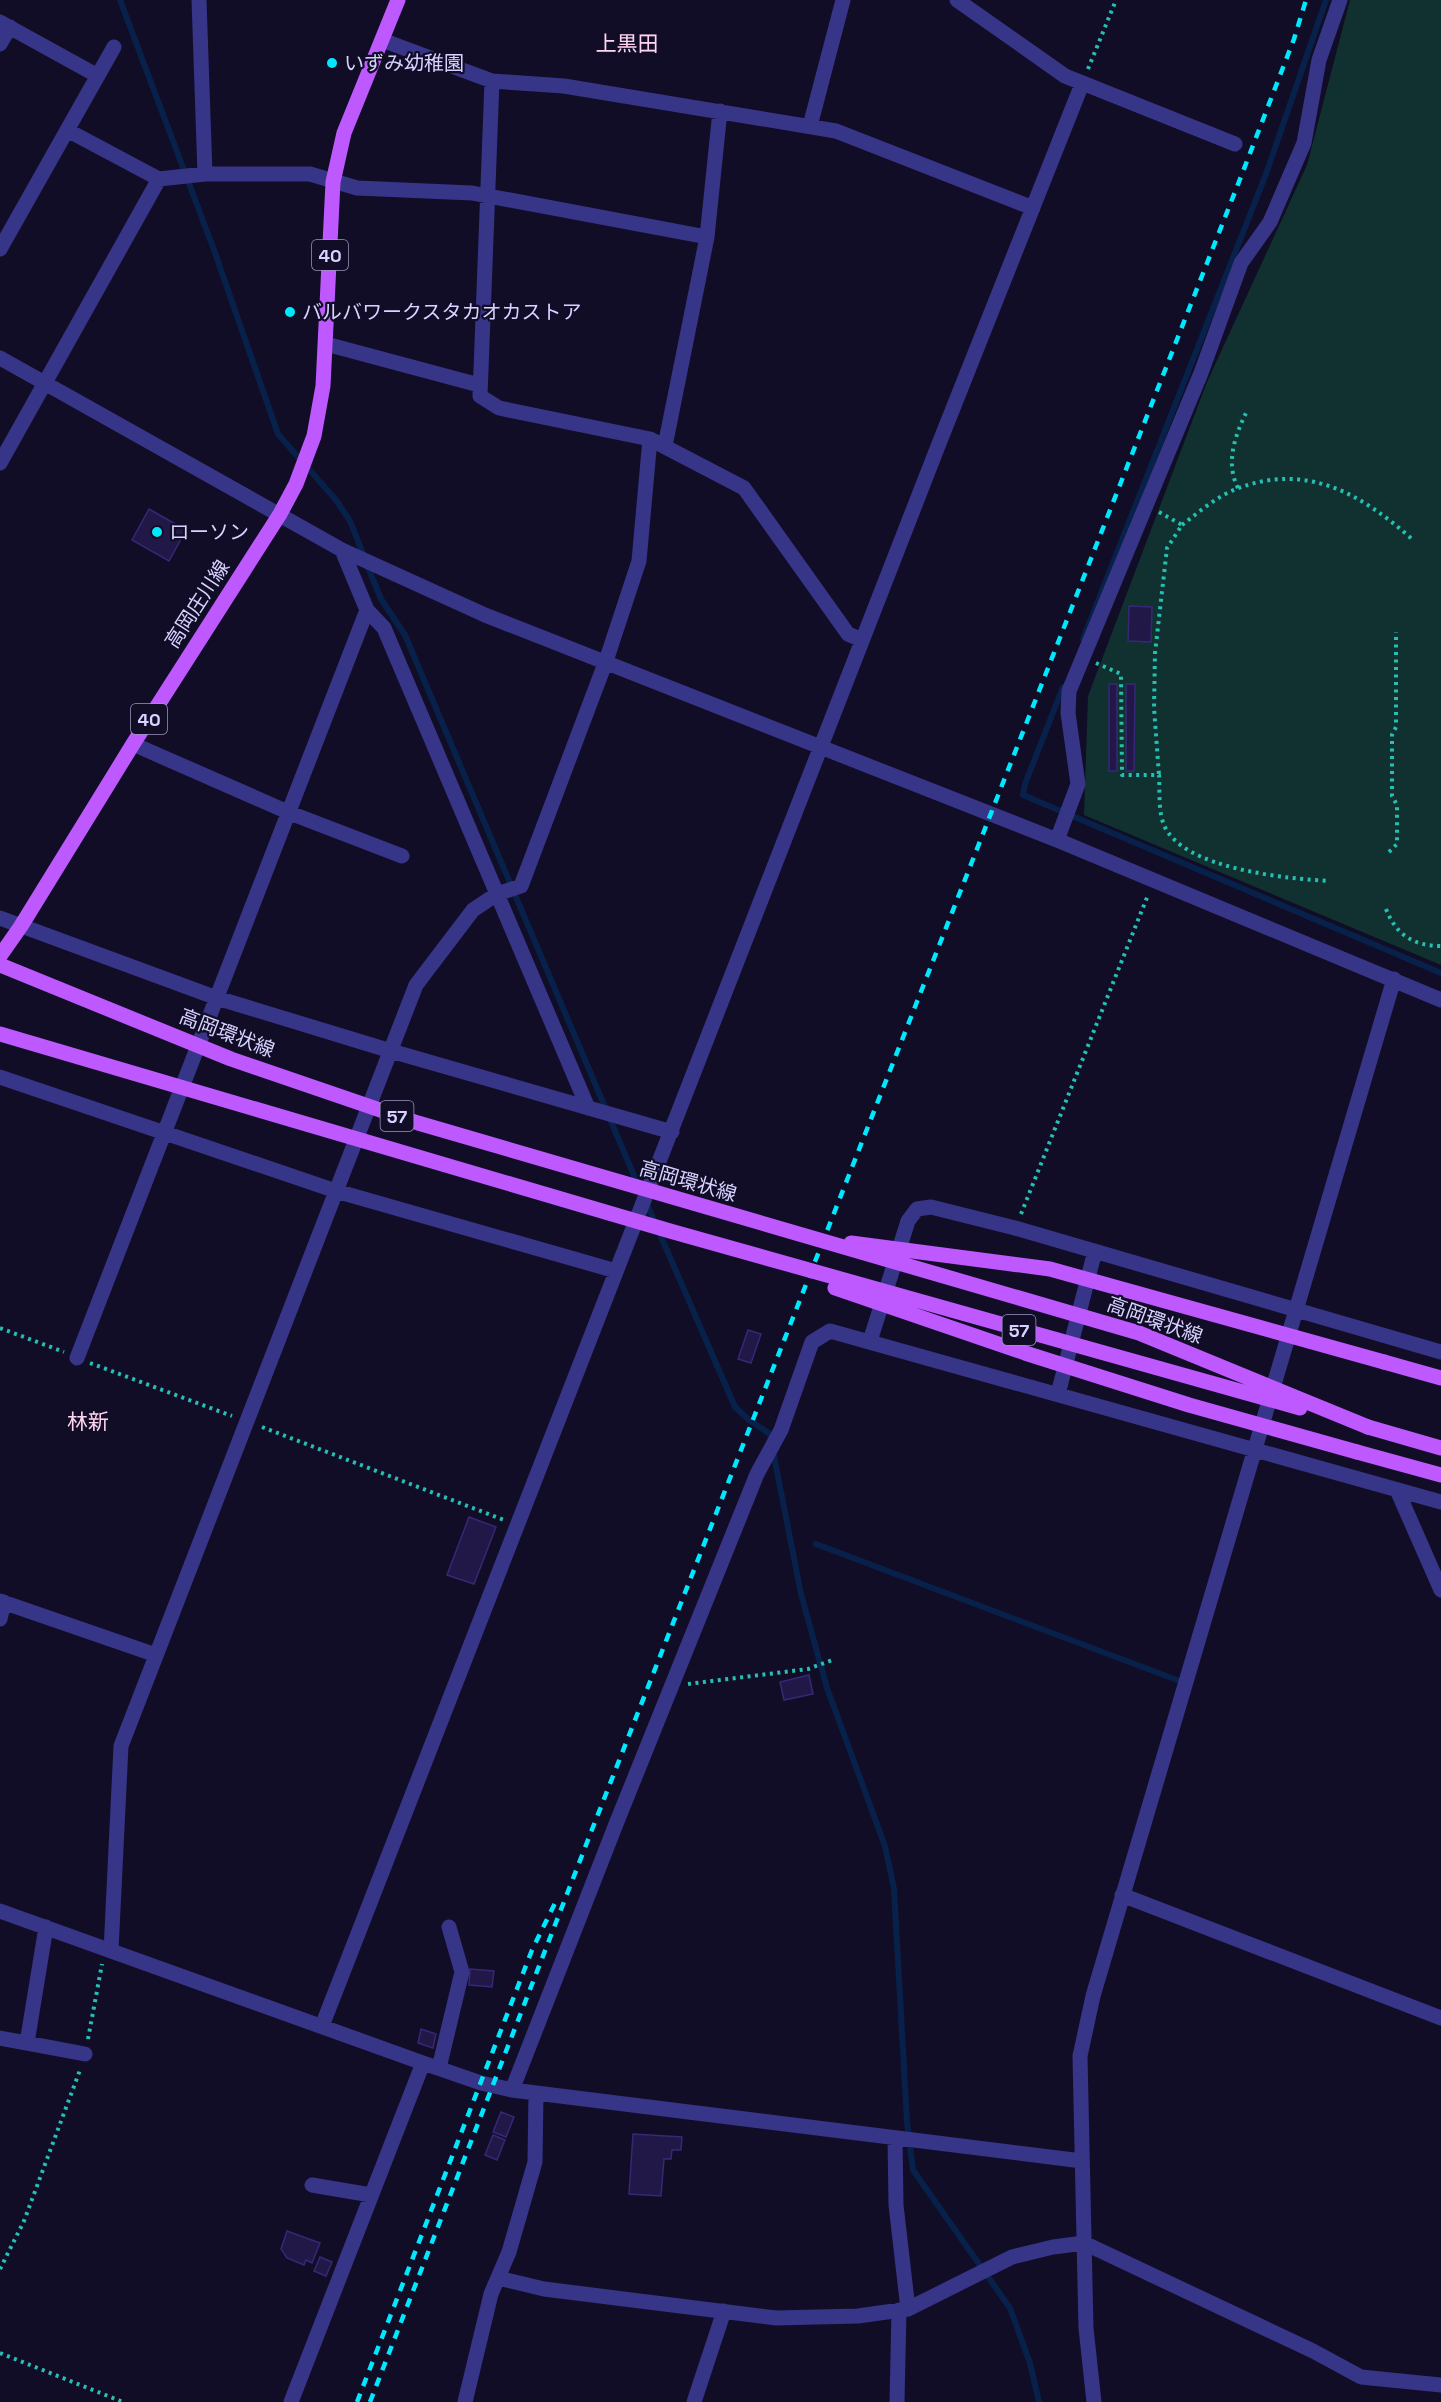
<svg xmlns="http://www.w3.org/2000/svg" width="1441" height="2402" viewBox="0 0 1441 2402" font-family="'Space Grotesk','Noto Sans JP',sans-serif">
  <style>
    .green { fill: #10312f }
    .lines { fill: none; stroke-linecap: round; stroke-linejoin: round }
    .stream { stroke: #08214a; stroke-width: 6 }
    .building { fill: #211848; stroke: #362876; stroke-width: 1.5 }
    .path { stroke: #26bfb3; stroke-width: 4; stroke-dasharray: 3 4.5; stroke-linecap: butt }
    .minor { stroke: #373588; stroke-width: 15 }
    .major { stroke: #be59ff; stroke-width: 15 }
    .rail { stroke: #00e8fd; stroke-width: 4.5; stroke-dasharray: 9 8; stroke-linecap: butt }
    .major-bridge { stroke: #be59ff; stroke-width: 15 }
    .poi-dot { fill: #00e8fd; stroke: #110d26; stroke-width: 2 }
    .labels { text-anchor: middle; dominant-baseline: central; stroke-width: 4.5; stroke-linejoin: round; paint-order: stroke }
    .shield { fill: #110d26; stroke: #9c97be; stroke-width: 1.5 }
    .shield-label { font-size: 18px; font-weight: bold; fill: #d7d2ff }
    .poi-label { font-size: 20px; fill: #d7d2ff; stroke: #110d26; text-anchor: start }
    .street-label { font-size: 20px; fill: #d7d2ff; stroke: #110d26 }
    .neighbourhood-label { font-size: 21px; fill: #ffd4f0; stroke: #110d26 }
  </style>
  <rect width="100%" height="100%" fill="#110d26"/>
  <path class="green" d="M 1350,0 L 1441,0 L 1441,965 L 1084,815 L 1088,696 L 1207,382 L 1307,165 Z"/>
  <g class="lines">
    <path class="stream" d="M 120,0 L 214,250 L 278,434 L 336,500 L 350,521 L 364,556
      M 367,565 L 381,599 L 405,635 L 638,1185
      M 1083,639 L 1266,174 L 1326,0
      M 1063,687 L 1025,784 L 1023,795 L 1441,973
      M 646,1202 L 735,1407 L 749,1420 L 770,1434 L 771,1441
      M 773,1451 L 801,1594 L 827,1688 L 885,1846 L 894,1889 L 907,2122 L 913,2170 L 1010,2308 L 1030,2363 L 1039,2402
      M 816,1544 L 1177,1680"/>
  </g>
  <path class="building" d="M 149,509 L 186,530 L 169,561 L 132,540 Z
    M 1129,606 L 1152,607 L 1151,642 L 1128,641 Z
    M 1109,684 L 1117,684 L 1117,771 L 1109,771 Z
    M 1126,684 L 1135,684 L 1134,771 L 1126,771 Z
    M 748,1330 L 761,1334 L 751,1363 L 738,1359 Z
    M 469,1517 L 496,1527 L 474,1584 L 447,1575 Z
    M 809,1675 L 813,1694 L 784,1700 L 780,1682 Z
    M 470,1969 L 494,1971 L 492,1987 L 469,1985 Z
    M 421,2029 L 436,2034 L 433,2048 L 418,2043 Z
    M 501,2112 L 514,2117 L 506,2137 L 493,2132 Z
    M 633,2134 L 682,2137 L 681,2150 L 672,2150 L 671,2159 L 664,2159 L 661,2196 L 629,2194 Z
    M 493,2135 L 505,2140 L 497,2160 L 485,2155 Z
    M 287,2231 L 320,2243 L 312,2263 L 306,2260 L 304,2265 L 287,2258 L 281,2249 Z
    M 320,2257 L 332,2262 L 326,2276 L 314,2271 Z"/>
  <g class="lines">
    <path class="path" d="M 1088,69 L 1116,0
      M 1238,488 C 1225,463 1235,435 1247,411
      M 1159,512 L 1182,525 L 1167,548 L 1155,653 L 1154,708 L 1159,775
      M 1182,525 C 1199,512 1216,497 1236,489 C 1306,462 1360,493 1412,539
      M 1096,663 L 1121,674 L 1122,775 L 1159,775 C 1160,790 1158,811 1164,825 C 1182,869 1288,879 1330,881
      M 1389,852 L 1397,844 L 1397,805 L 1392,796 L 1392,735 L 1396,727 L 1396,632
      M 1386,909 C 1396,935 1414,946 1441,946
      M 1021,1214 L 1148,895
      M 0,1328 L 64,1352
      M 90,1363 L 232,1416
      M 262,1427 L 504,1520
      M 688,1684 L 808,1669 L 835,1659
      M 88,2039 L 102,1964
      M 0,2269 L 24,2221 L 80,2070
      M 0,2353 L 123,2402"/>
    <path class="minor" d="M 199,0 L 205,174
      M 957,0 L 1065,76 L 1235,144
      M 0,22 L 98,76
      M 382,40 L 492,81 L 564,86 L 836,131 L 1033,208
      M 0,44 L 10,27
      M 492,81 L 480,396 L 499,408 L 650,439 L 744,488 L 848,634 L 862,640
      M 810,126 L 843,0
      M 159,179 L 205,174 L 310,174 L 357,188 L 472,193 L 707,237 L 720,111
      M 0,249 L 114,47
      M 326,344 L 479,385
      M 0,358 L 342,550 L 485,615 L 1057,840 L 1441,1000
      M 665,446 L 707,237
      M 0,463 L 159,179 L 67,130
      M 367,610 L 384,628 L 588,1108
      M 133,744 L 290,813 L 402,856
      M 1057,840 L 1078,784 L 1068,713 L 1069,691 L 1201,373 L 1241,263 L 1270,222 L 1304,143 L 1319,60 L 1340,0
      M 0,918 L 217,998 L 391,1051 L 672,1132
      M 0,1077 L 336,1191 L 616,1271
      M 870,1341 L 908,1221 L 917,1209 L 931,1207 L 1015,1228 L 1441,1352
      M 77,1358 L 367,610 L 342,550
      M 1058,1394 L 1095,1251
      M 1397,1490 L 1441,1590
      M 0,1601 L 156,1655
      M 0,1619 L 4,1602
      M 1122,1895 L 1441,2018
      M 0,1911 L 423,2063 L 481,2083 L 512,2090 L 1082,2161
      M 111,1951 L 121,1746 L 416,985 L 473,910 L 497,894 L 521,886 L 606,661 L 639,561 L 650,439
      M 322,2026 C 577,1379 823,729 1082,84
      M 0,2038 L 85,2054
      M 27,2043 L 46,1927
      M 439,2068 L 462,1972 L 449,1927
      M 512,2090 L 616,1824 L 757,1474 L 781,1430 L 812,1342 L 830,1331 L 1441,1502
      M 895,2138 L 896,2205 L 908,2309
      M 312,2185 L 371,2195
      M 498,2278 L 544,2289 L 776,2318 L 858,2316 L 908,2309 L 1012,2257 L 1053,2247 L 1084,2243 L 1313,2351 L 1361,2377 L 1441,2385
      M 291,2402 L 423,2063
      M 465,2402 L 491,2294 L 509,2252 L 535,2162 L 536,2094
      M 694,2402 L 724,2311
      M 897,2402 L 899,2310
      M 1094,2402 L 1086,2328 L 1080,2056 L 1093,1996 L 1394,979"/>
    <path class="major" d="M 0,956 L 21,926 L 133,744 L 280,514 L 296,484 L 314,436 L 323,386 L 333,182 L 344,133 L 398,0
      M 1384,1362 L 1441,1378
      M 1368,1427 L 1441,1448
      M 1357,1452 L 1441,1475"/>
    <path class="rail" d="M 357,2402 L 532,1950 L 558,1897
      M 370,2402 L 593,1827 L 1242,174 L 1294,39 L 1306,0"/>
    <path class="major-bridge" d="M 0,965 L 231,1059 L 418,1123 L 1139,1333 L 1368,1427
      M 0,1034 L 670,1231 L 1300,1408
      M 851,1243 L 1050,1269 L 1384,1362
      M 835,1288 L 1025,1353 L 1189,1405 L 1357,1452"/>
  </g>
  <g class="poi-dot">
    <circle cx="332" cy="63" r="6"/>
    <circle cx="290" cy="312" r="6"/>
    <circle cx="157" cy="532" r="6"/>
  </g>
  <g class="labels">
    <g class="shield">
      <rect x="312" y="240" width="36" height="30" rx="4.5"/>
      <rect x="131" y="704" width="36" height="30" rx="4.5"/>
      <rect x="380.5" y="1101" width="33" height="30" rx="4.5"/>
      <rect x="1002.5" y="1315" width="33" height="30" rx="4.5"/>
    </g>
    <g class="shield-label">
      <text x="330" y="255">40</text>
      <text x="149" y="719">40</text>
      <text x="397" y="1116">57</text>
      <text x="1019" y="1330">57</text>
    </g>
    <g class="poi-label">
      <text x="344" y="63">いずみ幼稚園</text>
      <text x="302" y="312">バルバワークスタカオカストア</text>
      <text x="169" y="532">ローソン</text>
    </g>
    <g class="street-label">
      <text transform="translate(197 604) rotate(-57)">高岡庄川線</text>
      <text transform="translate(227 1033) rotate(21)">高岡環状線</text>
      <text transform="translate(688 1181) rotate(16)">高岡環状線</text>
      <text transform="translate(1155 1320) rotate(20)">高岡環状線</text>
    </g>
    <g class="neighbourhood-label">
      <text x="627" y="43">上黒田</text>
      <text x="88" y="1421">林新</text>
    </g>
  </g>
</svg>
